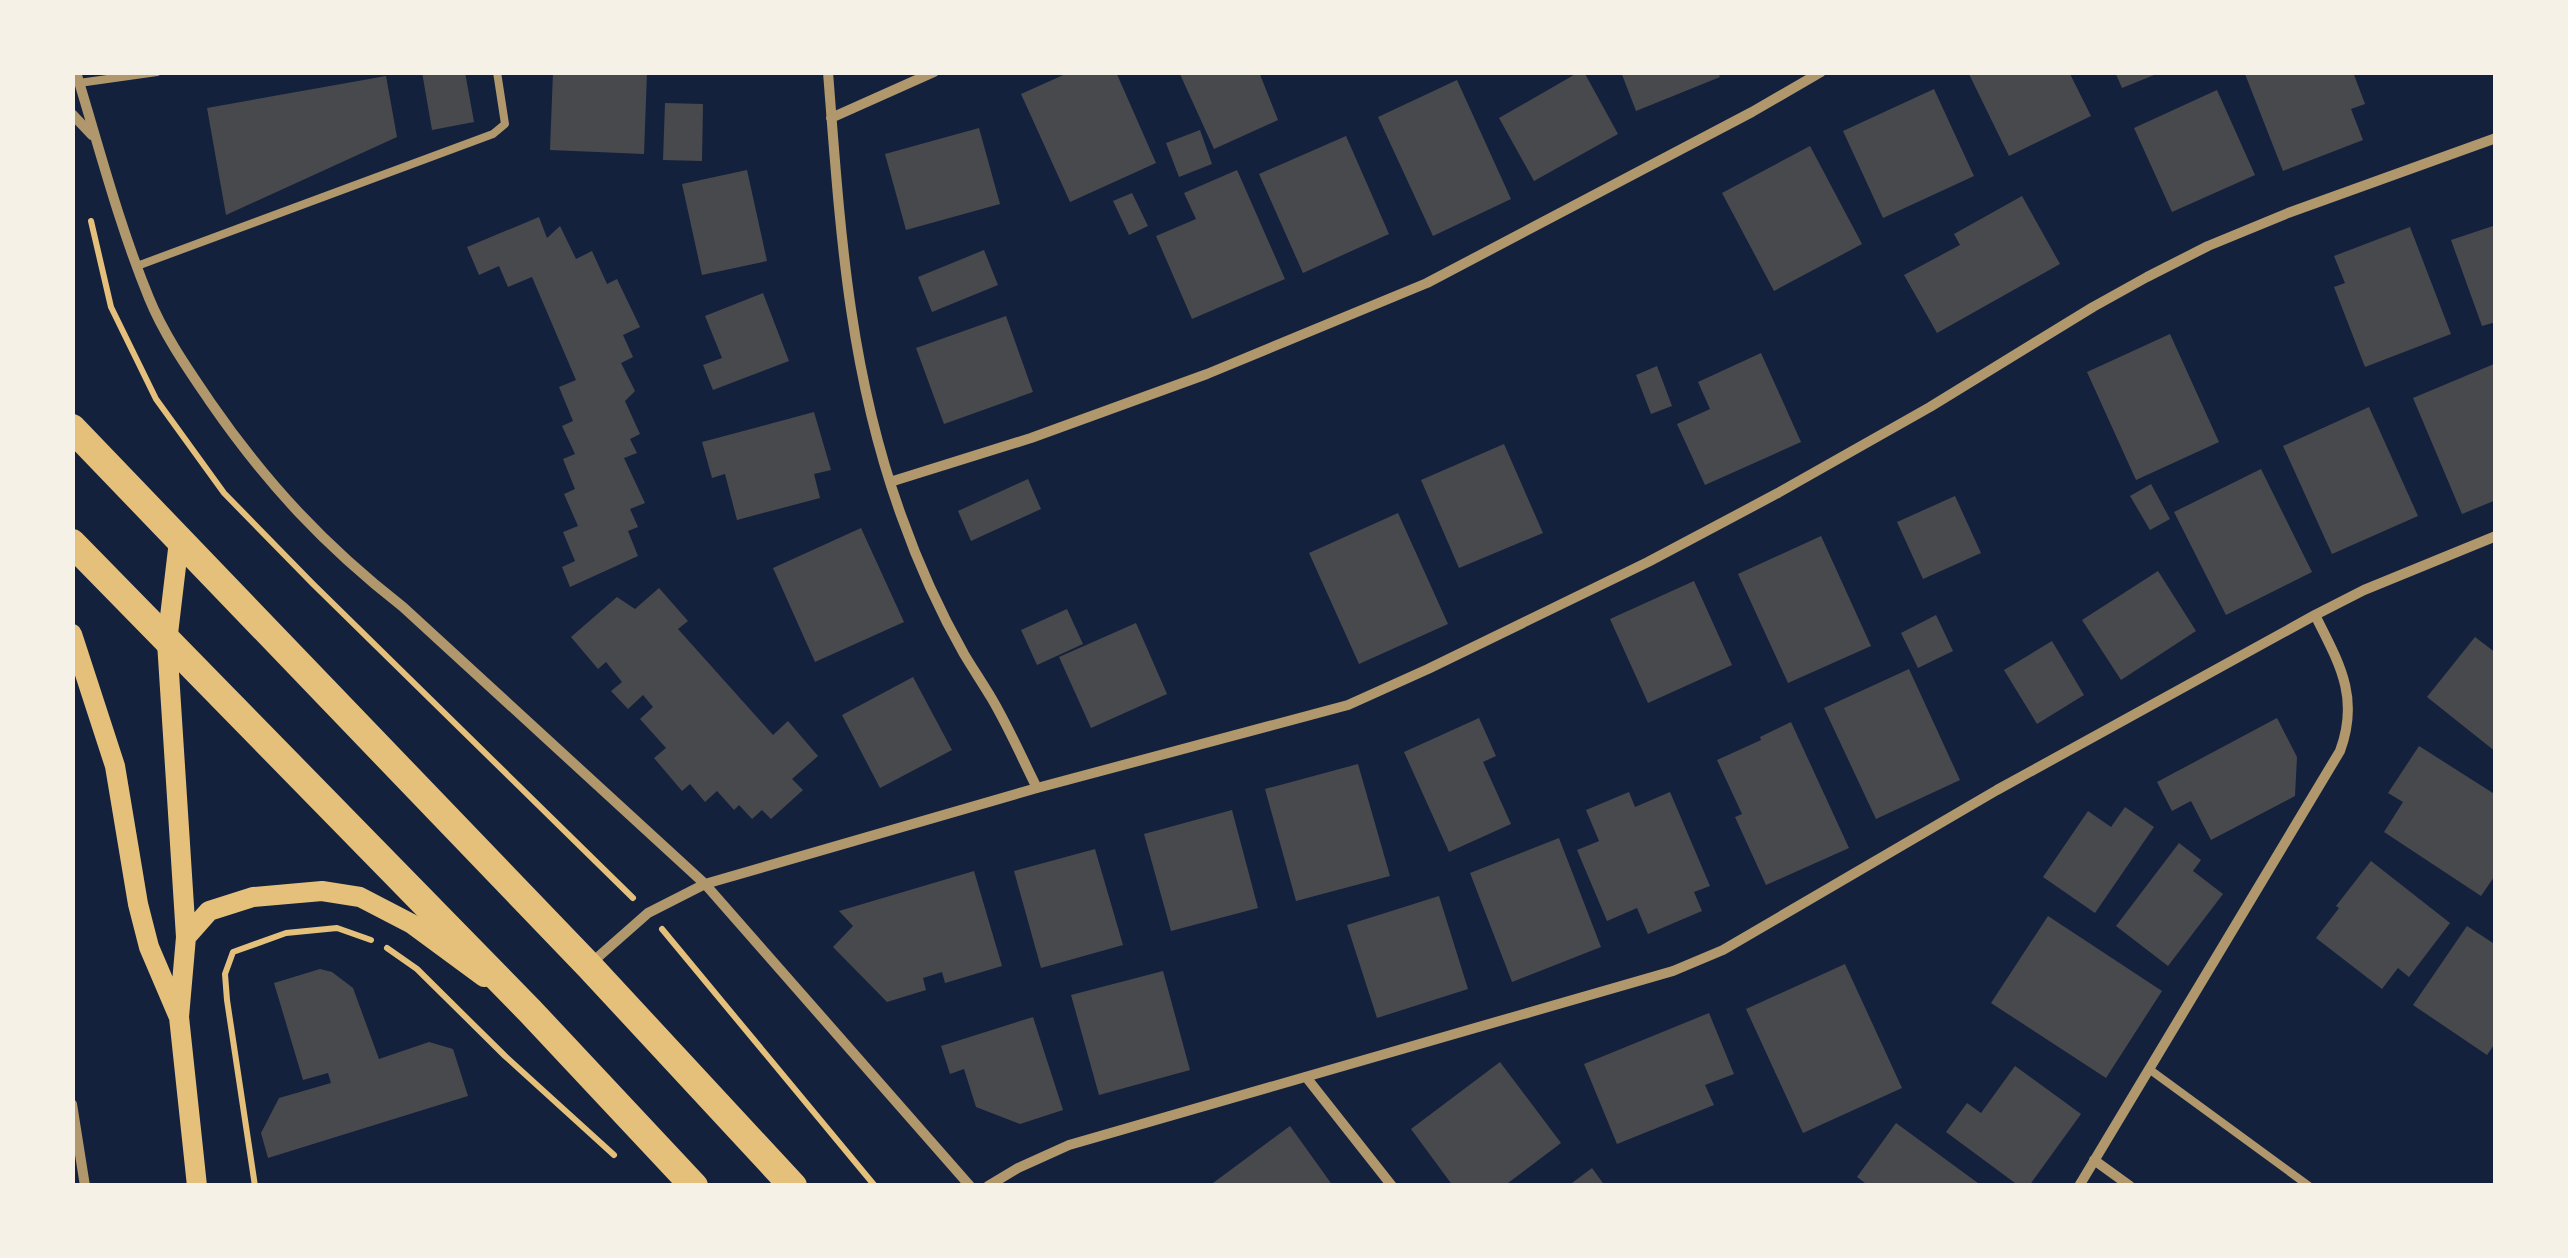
<svg xmlns="http://www.w3.org/2000/svg" width="2568" height="1258" viewBox="0 0 2568 1258" font-family="Lora,serif">
  <style>
    .building { fill: #48494c }
    .lines { fill: none; stroke-linecap: round; stroke-linejoin: round }
    .path { stroke: #e5c07b; stroke-width: 6 }
    .service { stroke: #b1986c; stroke-width: 8 }
    .minor { stroke: #b1986c; stroke-width: 10 }
    .secondary { stroke: #e5c07b; stroke-width: 20 }
    .trunk { stroke: #e5c07b; stroke-width: 28 }
  </style>
  <rect width="100%" height="100%" fill="#14213d"/>
  <path class="building" d="M 422,72 L 465,72 L 474,122 L 432,130 Z
    M 553,72 L 647,72 L 644,154 L 550,150 Z
    M 1070,72 L 1116,72 L 1156,163 L 1070,202 L 1021,94 Z
    M 1179,72 L 1259,72 L 1278,120 L 1214,149 Z
    M 1579,72 L 1584,72 L 1618,134 L 1534,181 L 1499,118 Z
    M 1621,72 L 1718,72 L 1720,77 L 1636,111 Z
    M 1968,72 L 2069,72 L 2091,116 L 2009,156 Z
    M 2115,72 L 2159,72 L 2159,73 L 2122,88 Z
    M 2248,72 L 2353,72 L 2365,104 L 2351,109 L 2363,140 L 2283,171 L 2245,74 Z
    M 386,76 L 397,137 L 226,215 L 207,108 Z
    M 1457,80 L 1511,199 L 1433,236 L 1378,117 Z
    M 1934,89 L 1974,176 L 1883,218 L 1843,131 Z
    M 2217,90 L 2255,175 L 2172,212 L 2134,128 Z
    M 665,103 L 703,104 L 702,161 L 663,160 Z
    M 979,128 L 1000,204 L 906,230 L 885,154 Z
    M 1200,130 L 1212,164 L 1179,177 L 1166,143 Z
    M 1346,136 L 1389,234 L 1303,273 L 1259,174 Z
    M 1810,146 L 1862,244 L 1774,291 L 1722,193 Z
    M 747,170 L 767,261 L 702,275 L 682,184 Z
    M 1237,170 L 1285,279 L 1192,319 L 1156,236 L 1196,219 L 1184,193 Z
    M 1132,193 L 1148,226 L 1129,235 L 1113,201 Z
    M 2022,196 L 2060,264 L 1937,333 L 1904,275 L 1960,245 L 1954,234 Z
    M 539,217 L 547,238 L 560,226 L 576,259 L 592,251 L 607,284 L 617,279 L 640,327 L 623,335 L 633,357 L 621,363 L 635,391 L 625,401 L 640,434 L 630,439 L 637,453 L 624,458 L 645,503 L 630,509 L 638,527 L 628,531 L 638,556 L 570,587 L 562,567 L 575,561 L 563,532 L 578,526 L 564,494 L 575,489 L 563,459 L 575,454 L 562,426 L 573,421 L 559,387 L 576,380 L 532,277 L 508,287 L 499,266 L 479,275 L 467,247 Z
    M 2496,225 L 2496,322 L 2482,326 L 2451,240 Z
    M 2410,227 L 2451,334 L 2365,367 L 2334,287 L 2345,283 L 2334,256 Z
    M 984,250 L 998,285 L 932,312 L 918,277 Z
    M 763,293 L 789,361 L 713,390 L 703,365 L 722,358 L 705,316 Z
    M 1006,316 L 1033,392 L 944,424 L 916,348 Z
    M 2170,334 L 2219,442 L 2136,480 L 2087,372 Z
    M 1761,353 L 1801,442 L 1705,485 L 1677,424 L 1710,409 L 1698,382 Z
    M 2494,364 L 2496,500 L 2462,514 L 2413,398 Z
    M 1657,366 L 1672,406 L 1651,414 L 1636,375 Z
    M 2369,407 L 2418,516 L 2332,554 L 2283,446 Z
    M 814,412 L 831,470 L 814,474 L 820,498 L 737,520 L 725,474 L 712,478 L 702,442 Z
    M 1504,444 L 1543,533 L 1459,568 L 1421,480 Z
    M 2261,469 L 2312,572 L 2226,615 L 2174,512 Z
    M 1028,479 L 1041,509 L 971,541 L 958,511 Z
    M 2151,484 L 2170,519 L 2150,530 L 2130,496 Z
    M 1955,496 L 1981,553 L 1923,579 L 1897,522 Z
    M 1398,513 L 1448,624 L 1359,664 L 1309,553 Z
    M 861,528 L 904,622 L 815,662 L 773,568 Z
    M 1821,536 L 1871,646 L 1788,683 L 1738,574 Z
    M 2158,571 L 2196,631 L 2121,680 L 2082,620 Z
    M 1694,581 L 1732,665 L 1648,703 L 1610,619 Z
    M 659,588 L 688,621 L 678,629 L 773,735 L 788,721 L 818,756 L 792,779 L 803,790 L 771,819 L 762,810 L 752,819 L 739,805 L 734,810 L 717,791 L 705,802 L 690,784 L 682,791 L 654,758 L 666,748 L 640,719 L 653,707 L 643,695 L 628,709 L 611,691 L 622,682 L 606,662 L 598,669 L 571,637 L 617,597 L 635,609 Z
    M 1067,609 L 1083,644 L 1037,665 L 1021,630 Z
    M 1936,615 L 1953,651 L 1918,668 L 1901,633 Z
    M 1136,623 L 1167,694 L 1091,728 L 1059,657 Z
    M 2475,637 L 2496,653 L 2496,752 L 2427,697 Z
    M 2052,641 L 2084,695 L 2037,724 L 2004,670 Z
    M 1909,669 L 1960,780 L 1876,819 L 1824,708 Z
    M 913,677 L 952,750 L 880,788 L 842,715 Z
    M 1479,718 L 1496,756 L 1483,762 L 1511,824 L 1449,852 L 1404,752 Z
    M 2277,718 L 2297,757 L 2295,796 L 2211,840 L 2191,801 L 2172,811 L 2157,782 Z
    M 1791,722 L 1849,848 L 1766,885 L 1735,817 L 1742,814 L 1717,760 L 1761,740 L 1760,737 Z
    M 2419,746 L 2496,795 L 2496,874 L 2481,896 L 2384,832 L 2403,802 L 2388,793 Z
    M 1358,764 L 1390,876 L 1296,901 L 1265,789 Z
    M 1629,792 L 1635,807 L 1670,792 L 1710,886 L 1694,892 L 1702,911 L 1648,934 L 1637,908 L 1607,921 L 1577,850 L 1599,841 L 1586,810 Z
    M 2125,807 L 2154,827 L 2095,913 L 2043,877 L 2088,811 L 2111,827 Z
    M 1232,810 L 1258,908 L 1171,931 L 1144,834 Z
    M 1559,838 L 1601,947 L 1512,982 L 1470,873 Z
    M 2179,843 L 2201,860 L 2193,871 L 2223,894 L 2168,966 L 2116,926 Z
    M 1095,849 L 1123,945 L 1041,968 L 1014,871 Z
    M 2371,861 L 2450,923 L 2409,977 L 2398,968 L 2382,989 L 2316,938 L 2339,908 L 2336,906 Z
    M 974,871 L 1002,966 L 945,983 L 942,972 L 923,978 L 926,990 L 887,1002 L 833,947 L 853,926 L 839,911 Z
    M 1439,896 L 1468,989 L 1377,1018 L 1347,925 Z
    M 2048,916 L 2162,991 L 2106,1078 L 1991,1003 Z
    M 2467,926 L 2496,945 L 2496,1042 L 2487,1055 L 2413,1005 Z
    M 1845,964 L 1902,1088 L 1803,1133 L 1746,1009 Z
    M 320,969 L 332,972 L 353,988 L 379,1059 L 429,1042 L 453,1049 L 468,1096 L 268,1158 L 261,1133 L 279,1098 L 331,1083 L 328,1073 L 303,1080 L 274,983 Z
    M 1163,971 L 1190,1070 L 1099,1095 L 1071,995 Z
    M 1709,1013 L 1734,1074 L 1705,1085 L 1714,1105 L 1617,1144 L 1584,1064 Z
    M 1033,1017 L 1063,1110 L 1020,1124 L 976,1107 L 964,1069 L 950,1074 L 941,1046 Z
    M 1500,1062 L 1561,1143 L 1504,1186 L 1453,1186 L 1411,1129 Z
    M 2015,1066 L 2081,1114 L 2029,1186 L 2019,1186 L 1946,1132 L 1967,1103 L 1981,1113 Z
    M 1896,1123 L 1982,1186 L 1869,1186 L 1857,1177 Z
    M 1290,1126 L 1333,1186 L 1209,1186 Z
    M 1592,1168 L 1605,1186 L 1568,1186 Z"/>
  <g class="lines">
    <path class="path" d="M 91,221 L 111,307 L 156,399 L 224,493 L 313,584 L 633,898
      M 662,929 L 875,1186
      M 387,948 L 417,969 L 505,1056 L 614,1155
      M 255,1186 L 227,1000 L 225,974 L 233,952 L 286,933 L 337,928 L 371,940"/>
    <path class="service" d="M 79,83 L 157,72
      M 137,266 L 493,134 L 505,124 L 497,72
      M 2149,1069 L 2309,1186"/>
    <path class="minor" d="M 76,72 C 99,147 119,225 149,298 C 164,335 188,369 211,403 C 267,484 325,546 403,607 L 705,884 L 970,1186
      M 828,72 C 840,226 848,368 901,515 C 918,563 939,610 964,654 C 973,669 983,684 992,699 C 1009,728 1022,758 1037,788
      M 72,114 L 92,135
      M 831,118 L 934,72
      M 890,482 L 1031,438 L 1207,374 L 1427,283 L 1752,112 L 1821,72
      M 589,965 L 648,913 L 705,884 L 1037,788 L 1348,705 L 1428,669 L 1648,562 L 1778,493 L 1930,407 L 2093,307 L 2147,277 L 2208,246 L 2288,213 L 2496,138
      M 1306,1077 L 1392,1186
      M 72,1104 L 85,1186
      M 2094,1160 L 2130,1186
      M 988,1186 L 1018,1168 L 1069,1145 L 1673,971 L 1723,950 L 1997,790 L 2315,615 L 2364,590 L 2496,536
      M 2079,1186 L 2340,751 C 2360,697 2339,663 2315,615"/>
    <path class="secondary" d="M 179,541 L 167,642 L 186,937 L 179,1017 L 197,1186
      M 72,634 L 115,766 L 138,904 L 149,947 L 178,1015
      M 186,937 L 209,911 L 253,897 L 322,891 L 360,897 L 412,924 L 484,977"/>
    <path class="trunk" d="M 72,428 L 589,966 L 793,1186
      M 72,543 L 530,1011 L 694,1186"/>
  </g>
  <rect width="2568" height="1258" fill="none" stroke="#f6f1e7" stroke-width="150"/>
</svg>
